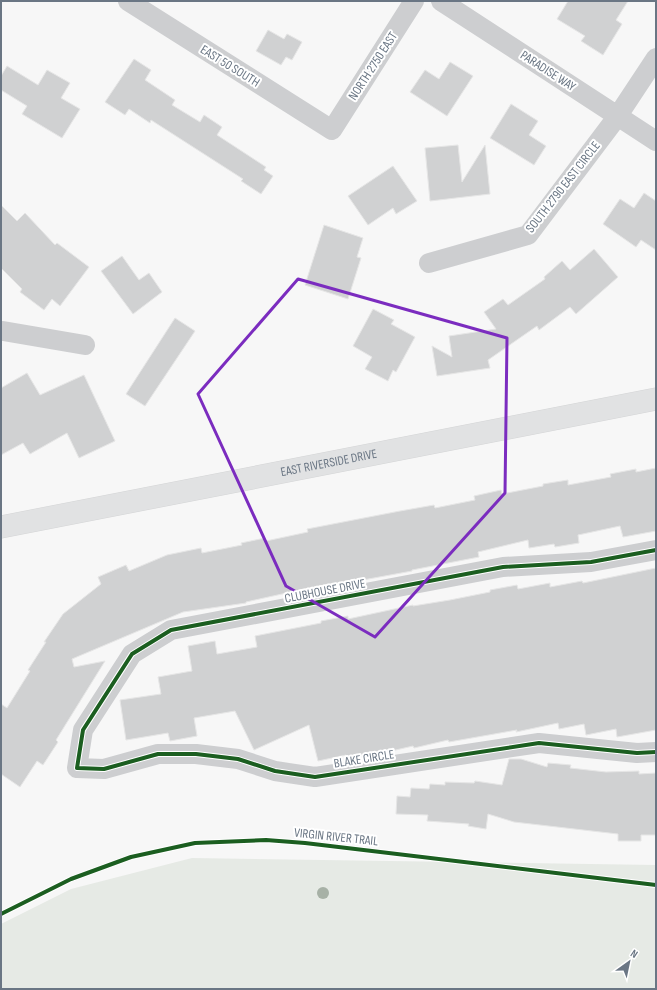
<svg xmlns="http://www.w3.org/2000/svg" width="657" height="990" viewBox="0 0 657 990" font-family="'Sofia Sans Condensed',sans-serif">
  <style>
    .green { fill: #e6eae5 }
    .building { fill: #d0d1d2; stroke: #e6e6e6 }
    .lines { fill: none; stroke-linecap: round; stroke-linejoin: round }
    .primary-casing { stroke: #d4d5d6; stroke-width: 23 }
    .street { stroke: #cdced0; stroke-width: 20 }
    .primary { stroke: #e1e2e3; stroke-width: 22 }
    .cycleway-casing { stroke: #fff; stroke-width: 6 }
    .cycleway { stroke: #1b5e20; stroke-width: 4 }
    .tree { fill: #a7b1a6 }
    .marked { fill: none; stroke: #7b2cbf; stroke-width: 3; stroke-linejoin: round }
    .labels { text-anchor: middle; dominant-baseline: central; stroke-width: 4; stroke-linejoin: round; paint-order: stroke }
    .street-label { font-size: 13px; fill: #6a7684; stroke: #fff }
  </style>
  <rect width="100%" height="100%" fill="#f7f7f7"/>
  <path class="green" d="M 192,858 L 656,865 L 656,989 L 1,989 L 1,924 L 71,889 Z"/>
  <path class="building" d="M 568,1 L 628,1 L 616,20 L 622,24 L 603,55 L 581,41 L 585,36 L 557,19 Z
    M 268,30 L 284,39 L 287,34 L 302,42 L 292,60 L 286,57 L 281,65 L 256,51 Z
    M 134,59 L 151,70 L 145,80 L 175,100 L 172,105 L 200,122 L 204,115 L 222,127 L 217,135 L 266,167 L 264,170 L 273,176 L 261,194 L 241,181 L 243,179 L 151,120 L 150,123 L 129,109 L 125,115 L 105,102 Z
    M 450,62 L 473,76 L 447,116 L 410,92 L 425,70 L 439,79 Z
    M 7,66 L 38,85 L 47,70 L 70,83 L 61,98 L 80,109 L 62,138 L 22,114 L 27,106 L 1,90 L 1,76 Z
    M 511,104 L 538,121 L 529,135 L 546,146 L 534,165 L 490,138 Z
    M 458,145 L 462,182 L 485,145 L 490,194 L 430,201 L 425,148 Z
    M 393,166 L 417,201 L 396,214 L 393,208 L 368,225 L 348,196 Z
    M 644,193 L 656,201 L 656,250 L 641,240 L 636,247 L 603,224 L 620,199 L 634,208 Z
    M 1,205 L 17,221 L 25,213 L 55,245 L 57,243 L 89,267 L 60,306 L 52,299 L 44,310 L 20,292 L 22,289 L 1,268 Z
    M 324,225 L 363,238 L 357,257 L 361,258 L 348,299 L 305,285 Z
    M 594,249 L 618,277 L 576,314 L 570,307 L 539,330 L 537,326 L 488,360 L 490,368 L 437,376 L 432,346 L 452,357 L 449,336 L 496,329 L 484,312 L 503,299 L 508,305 L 545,279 L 544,277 L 562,261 L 570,270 Z
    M 122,256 L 139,280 L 149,273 L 162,292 L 133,314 L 101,271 Z
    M 373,309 L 394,320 L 391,324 L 415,337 L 396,372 L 393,370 L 388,381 L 365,369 L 372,357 L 353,346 Z
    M 175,318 L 195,331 L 145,406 L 126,394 Z
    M 27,373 L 40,395 L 84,375 L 115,441 L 79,458 L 67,433 L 30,454 L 23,443 L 1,455 L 1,388 Z
    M 656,468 L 656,531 L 623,537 L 620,526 L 578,535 L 579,543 L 555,547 L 554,544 L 529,548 L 528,540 L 478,552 L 479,557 L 412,570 L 412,571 L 352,582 L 352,581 L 318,586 L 246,602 L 246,603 L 183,612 L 72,659 L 74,667 L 105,661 L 56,740 L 58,742 L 43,765 L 37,761 L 20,787 L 1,774 L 1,704 L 7,708 L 30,671 L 28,670 L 46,642 L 44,642 L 63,614 L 101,584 L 98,577 L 126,565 L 129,571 L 167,555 L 201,548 L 202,553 L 242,545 L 241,543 L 265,538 L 266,541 L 308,532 L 307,529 L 400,511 L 434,505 L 435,508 L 475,500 L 474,496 L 501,490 L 502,494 L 543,486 L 543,484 L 568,480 L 568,485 L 611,477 L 610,474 L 636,469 L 636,472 Z
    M 656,568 L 656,730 L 617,737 L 616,729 L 586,735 L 584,724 L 559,729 L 558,723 L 516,732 L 517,730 L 449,742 L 448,740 L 414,748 L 413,746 L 374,755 L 374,756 L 347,760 L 346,755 L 318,761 L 309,725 L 254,750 L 235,711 L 194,718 L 197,736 L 170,741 L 168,733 L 126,740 L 120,700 L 161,694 L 158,677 L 192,671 L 188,646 L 215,641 L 217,654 L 257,647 L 255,636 L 321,623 L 321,621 L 348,616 L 348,619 L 413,605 L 413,606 L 450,600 L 490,592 L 490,590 L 517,585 L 518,589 L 550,583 L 550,587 L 582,581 L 583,583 Z
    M 509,759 L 521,759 L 547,767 L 548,763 L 571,765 L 570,768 L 606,772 L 639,771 L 639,774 L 656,773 L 656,835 L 641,835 L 641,841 L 618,841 L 618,834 L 514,822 L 488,814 L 486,829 L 468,826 L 469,824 L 427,821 L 428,815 L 396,814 L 397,796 L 410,797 L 411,788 L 429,789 L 430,784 L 445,785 L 445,782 L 474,783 L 475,781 L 502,785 Z"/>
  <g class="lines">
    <defs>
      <g id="primary">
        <path id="s1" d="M 1,527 L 656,399"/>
      </g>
    </defs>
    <use href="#primary" class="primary-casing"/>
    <path class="street" d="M 128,1 L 332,130 L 414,1
      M 441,1 L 656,141
      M 429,263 L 528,235 L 617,117 L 656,58
      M 3,331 L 85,345
      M 656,550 L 591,562 L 503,567 L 171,630 L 132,654 L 83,730 L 77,768 L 104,769 L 158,754 L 196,754 L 238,759 L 275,771 L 315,777 L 539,743 L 637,753 L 656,752"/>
    <use href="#primary" class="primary"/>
    <defs>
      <path id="cycleway" d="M 656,550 L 591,562 L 503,567 L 171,630 L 132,654 L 83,730 L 77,768 L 104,769 L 158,754 L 196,754 L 238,759 L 275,771 L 315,777 L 539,743 L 637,753 L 656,752
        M 1,914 L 71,879 L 131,857 L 195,843 L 266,840 L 305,843 L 656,885"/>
    </defs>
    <use href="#cycleway" class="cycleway-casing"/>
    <use href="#cycleway" class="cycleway"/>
  </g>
  <circle class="tree" cx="323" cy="893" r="6"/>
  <path class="marked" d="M 298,279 L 507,338 L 505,493 L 375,637 L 286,586 L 198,394 Z"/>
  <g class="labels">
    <g class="street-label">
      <text transform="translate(230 66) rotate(32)">EAST 50 SOUTH</text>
      <text transform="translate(373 66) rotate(-57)">NORTH 2750 EAST</text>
      <text transform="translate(548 71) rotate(33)">PARADISE WAY</text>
      <text transform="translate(563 187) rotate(-52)">SOUTH 2790 EAST CIRCLE</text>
      <text stroke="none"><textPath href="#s1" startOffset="334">EAST RIVERSIDE DRIVE</textPath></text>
      <text transform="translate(325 591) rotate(-11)">CLUBHOUSE DRIVE</text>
      <text transform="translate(364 759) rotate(-9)">BLAKE CIRCLE</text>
      <text transform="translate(336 837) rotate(6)">VIRGIN RIVER TRAIL</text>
    </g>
  </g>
  <rect width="657" height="990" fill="none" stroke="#6a7684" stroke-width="4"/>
  <g transform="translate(629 962) rotate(33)" stroke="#ffffff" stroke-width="3" paint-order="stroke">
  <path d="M0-3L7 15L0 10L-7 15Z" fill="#6a7684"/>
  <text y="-6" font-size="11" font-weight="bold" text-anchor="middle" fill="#6a7684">N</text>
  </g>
</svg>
